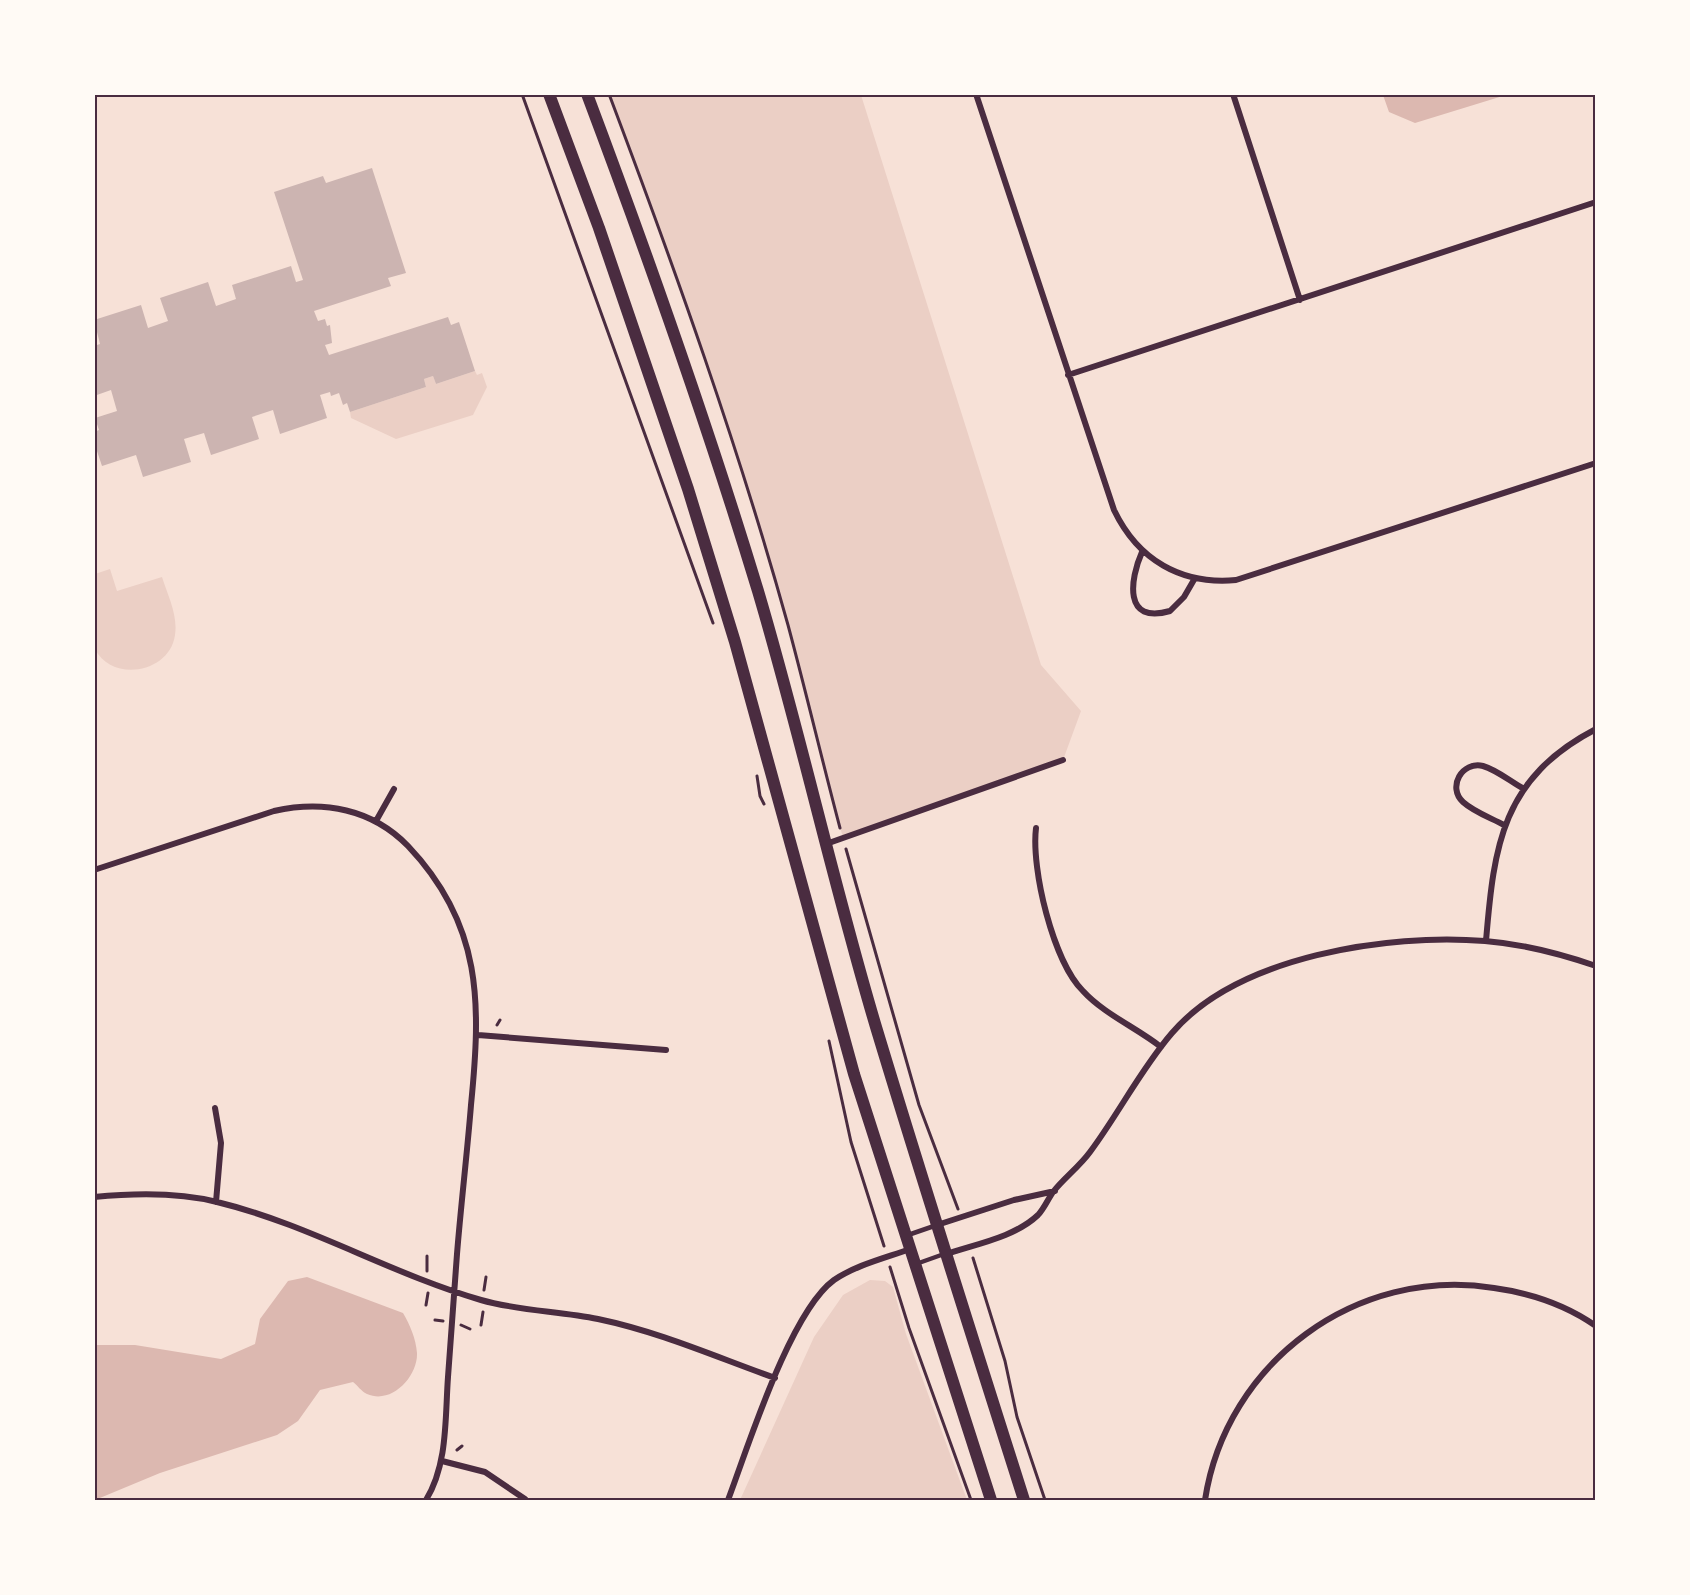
<svg xmlns="http://www.w3.org/2000/svg" width="1690" height="1595" viewBox="0 0 1690 1595" font-family="'Fira Sans Condensed',sans-serif">
  <style>
    .green { fill: #ebcfc5 }
    .water { fill: #dcb8b0 }
    .building { fill: #ccb4b1 }
    .lines { fill: none; stroke-linecap: round; stroke-linejoin: round }
    .path { stroke: #4a2c40; stroke-width: 3 }
    .service { stroke: #4a2c40; stroke-width: 4.5 }
    .minor { stroke: #4a2c40; stroke-width: 6 }
    .secondary { stroke: #4a2c40; stroke-width: 12 }
    .neatline { fill: none; stroke: #4a2c40; stroke-width: 2 }
  </style>
  <rect width="100%" height="100%" fill="#f7e1d7"/>
  <path class="green" d="M 609,95 L 861,95 L 1041,665 L 1081,711 L 1063,760 L 843,838 C 824,766 807,694 787,623 C 735,444 675,269 609,95 Z
    M 475,371 L 477,375 L 482,373 L 487,387 L 473,415 L 396,439 L 351,418 L 350,412 L 426,387 L 424,379 L 433,376 L 436,384 Z
    M 110,569 L 117,591 L 162,577 C 168,596 178,615 175,635 C 170,673 112,683 95,649 L 95,574 Z
    M 870,1280 L 885,1281 L 893,1287 L 906,1334 L 967,1500 L 740,1500 L 814,1337 L 843,1295 Z"/>
  <path class="water" d="M 1383,95 L 1383,94 L 1506,95 L 1415,123 L 1389,112 Z
    M 307,1277 L 403,1313 C 410,1325 416,1339 417,1353 C 418,1376 392,1405 367,1394 C 362,1392 357,1385 353,1382 L 320,1390 L 298,1421 L 277,1435 L 160,1473 L 95,1500 L 95,1345 L 135,1345 L 221,1359 L 255,1344 L 260,1319 L 288,1281 Z"/>
  <path class="building" d="M 372,168 L 406,273 L 388,278 L 391,286 L 314,311 L 318,321 L 325,319 L 327,326 L 330,325 L 332,343 L 325,345 L 329,355 L 448,317 L 451,325 L 459,322 L 475,371 L 436,384 L 433,376 L 424,379 L 426,387 L 350,412 L 347,403 L 343,405 L 339,393 L 331,396 L 330,392 L 320,395 L 327,418 L 280,434 L 273,410 L 252,417 L 259,439 L 211,455 L 204,433 L 184,439 L 191,462 L 143,477 L 136,455 L 102,466 L 94,442 L 94,432 L 99,430 L 95,418 L 117,411 L 111,390 L 94,396 L 94,346 L 100,344 L 94,320 L 141,305 L 148,328 L 168,321 L 160,298 L 208,282 L 216,306 L 236,299 L 232,285 L 291,266 L 296,282 L 303,280 L 274,192 L 323,176 L 326,183 Z"/>
  <g class="lines">
    <path class="path" d="M 522,94 L 713,623
      M 609,94 C 675,269 738,445 788,625 C 806,692 822,760 840,828
      M 757,776 L 760,796 L 764,804
      M 846,849 L 919,1105 L 958,1209
      M 497,1025 L 500,1020
      M 829,1041 L 851,1142 L 884,1246
      M 973,1258 L 1005,1361 L 1017,1417 L 1045,1500
      M 890,1267 L 909,1328 L 971,1500
      M 427,1271 L 427,1256
      M 484,1290 L 486,1277
      M 426,1305 L 428,1293
      M 435,1320 L 443,1321
      M 461,1325 L 470,1329
      M 481,1325 L 483,1312
      M 457,1450 L 462,1446"/>
    <path class="service" d="M 908,1235 L 937,1225
      M 916,1264 L 944,1254"/>
    <path class="minor" d="M 976,94 L 1114,510 C 1138,560 1181,585 1236,580 L 1596,463
      M 1233,94 L 1300,300
      M 1068,375 L 1596,202
      M 1142,552 C 1130,579 1123,625 1170,611 L 1184,597 L 1195,578
      M 376,821 L 394,789
      M 1504,825 C 1491,818 1474,812 1463,802 C 1447,787 1462,761 1483,766 C 1497,770 1511,782 1524,789
      M 1036,828 C 1031,869 1053,961 1083,991 C 1104,1014 1137,1028 1161,1047
      M 826,844 L 1063,760
      M 94,870 L 274,811 C 324,800 372,809 408,846 C 483,925 481,1004 471,1105 C 467,1155 461,1204 457,1254 C 454,1295 451,1336 448,1377 C 445,1418 448,1464 426,1500
      M 1486,941 C 1494,845 1502,778 1596,729
      M 478,1035 L 666,1050
      M 215,1108 L 221,1143 L 216,1202
      M 94,1197 C 134,1193 178,1192 217,1202 C 308,1224 391,1274 481,1300 C 519,1311 560,1311 598,1319 C 660,1332 716,1357 775,1378
      M 937,1225 L 1014,1200 L 1055,1191
      M 946,1254 C 976,1244 1015,1237 1038,1215 C 1044,1209 1048,1199 1053,1192 C 1064,1178 1079,1167 1090,1152 C 1119,1113 1141,1069 1172,1033 C 1238,956 1388,933 1485,941 C 1522,944 1561,954 1596,966
      M 442,1461 L 485,1472 L 525,1499
      M 728,1500 C 748,1447 790,1312 834,1280 C 856,1265 885,1258 910,1249
      M 1205,1500 C 1226,1362 1357,1266 1494,1288 C 1530,1293 1566,1305 1596,1326"/>
    <path class="secondary" d="M 549,94 L 599,228 L 688,489 L 735,642 L 854,1074 L 991,1500
      M 587,94 C 649,259 707,423 758,591 C 801,736 833,883 876,1027 C 924,1186 974,1343 1024,1500"/>
  </g>
  <rect width="1690" height="1595" fill="none" stroke="#fffaf5" stroke-width="192"/>
  <rect x="96" y="96" width="1498" height="1403" class="neatline"/>
</svg>
